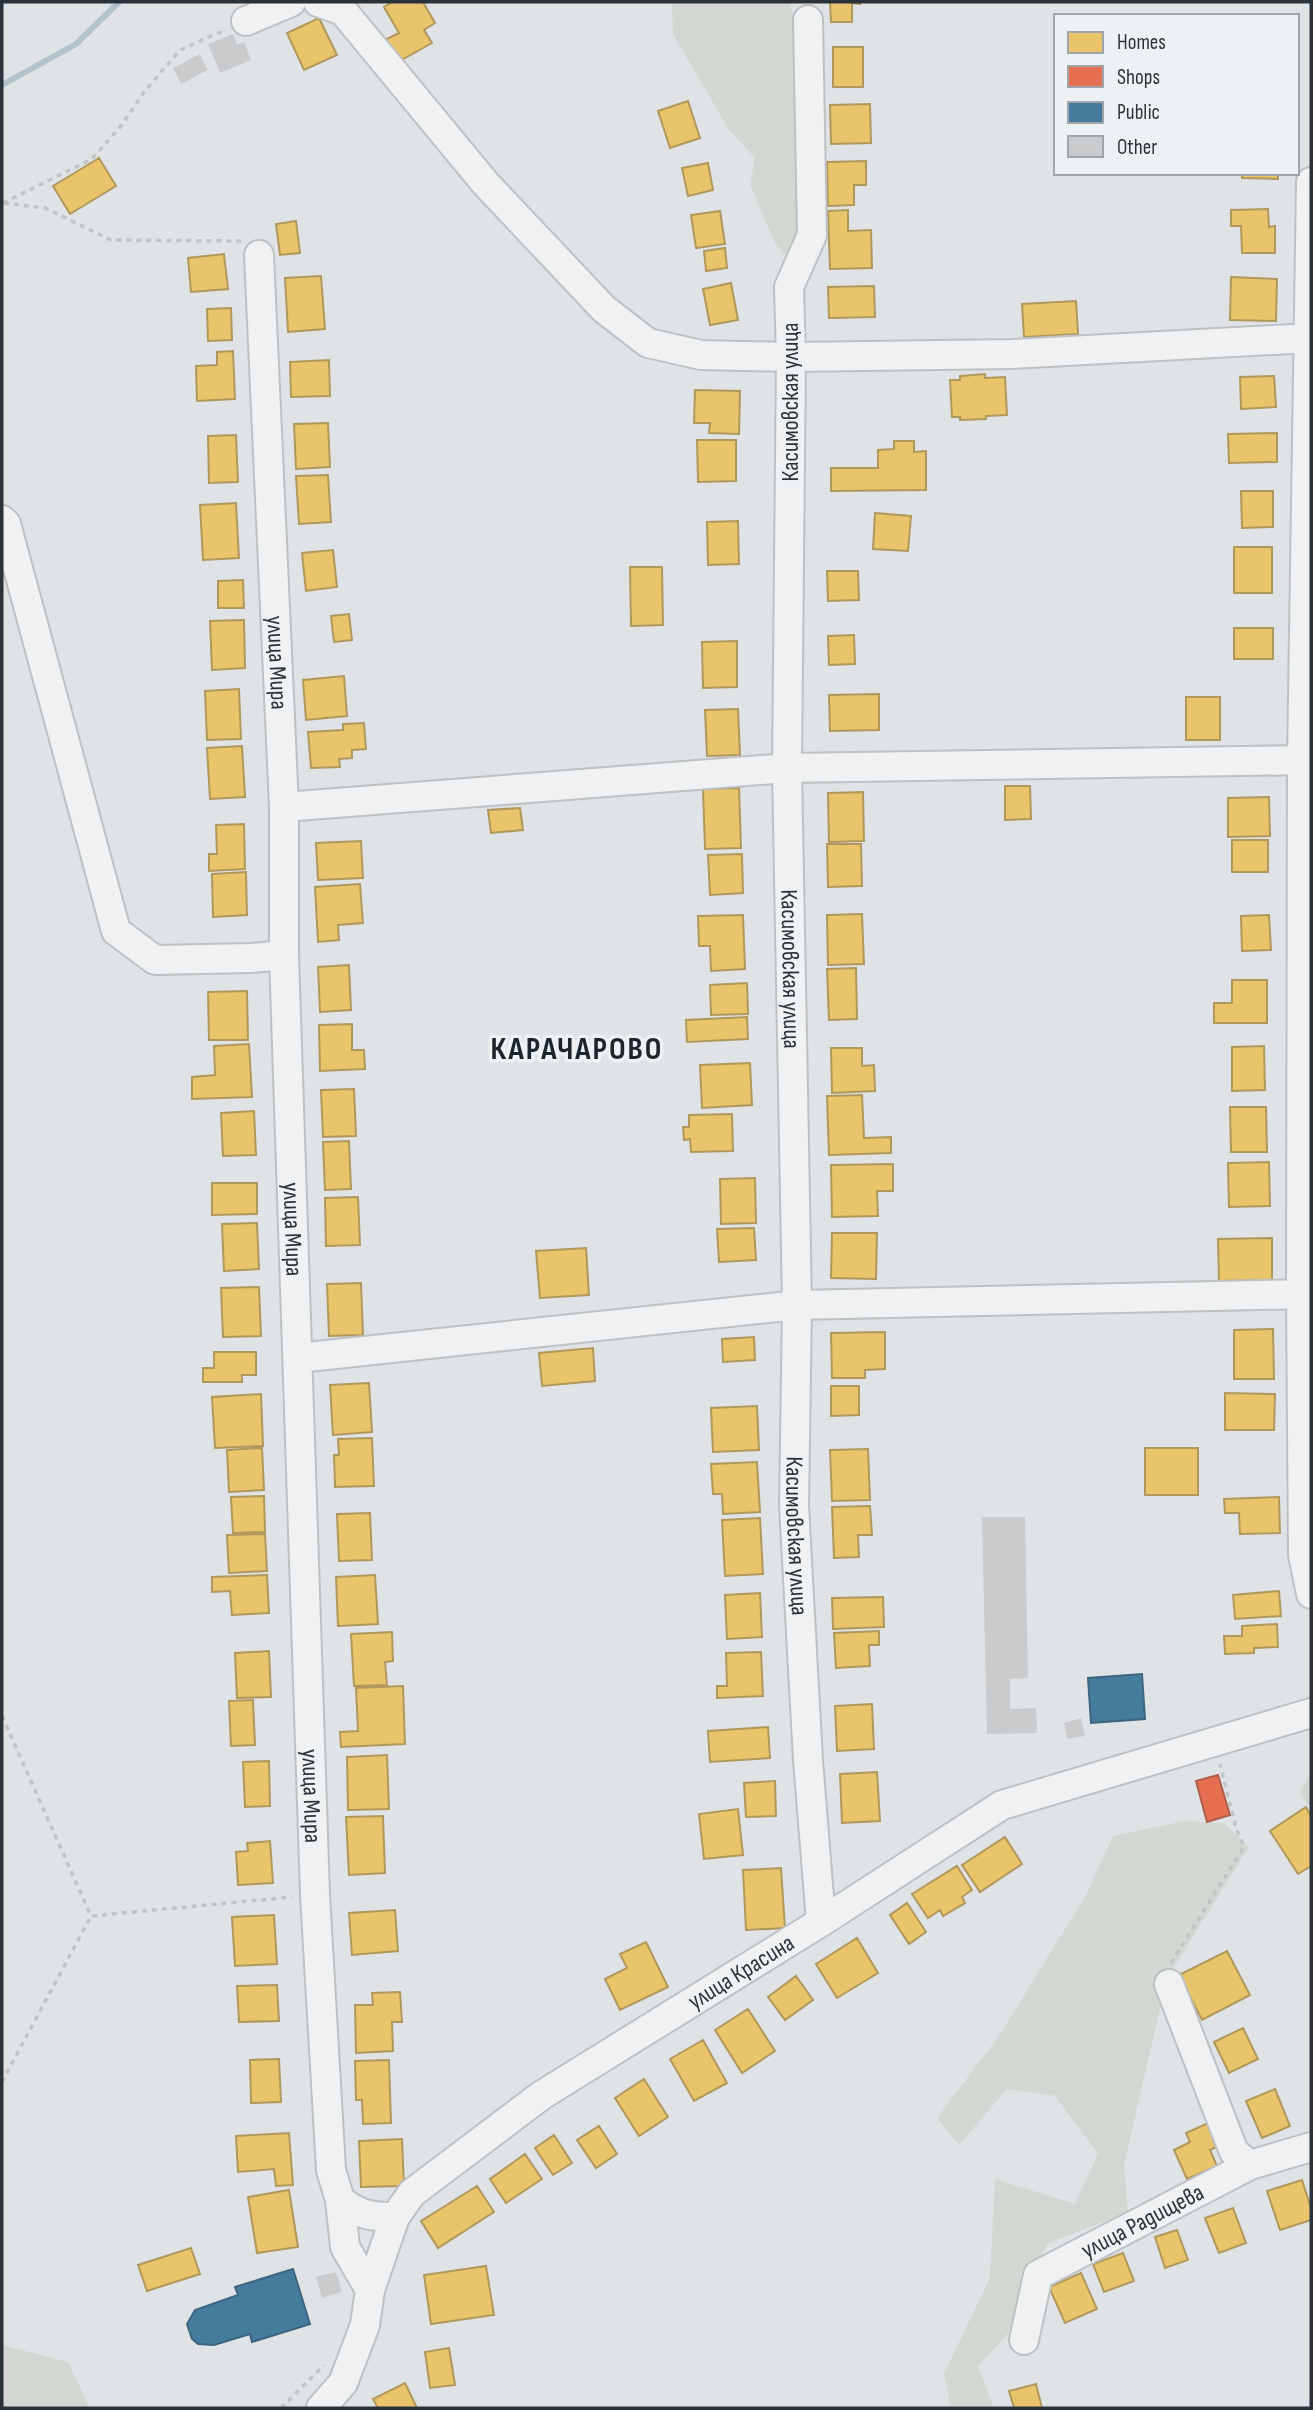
<svg xmlns="http://www.w3.org/2000/svg" width="1313" height="2410" viewBox="0 0 1313 2410" font-family="'Sofia Sans Condensed',sans-serif">
  <style>
    .green { fill: #d2d8d1 }
    .homes { fill: #e9c46a; stroke: #b0985c; stroke-width: 2 }
    .shops { fill: #e76f51; stroke: #ae5d4a; stroke-width: 2 }
    .public { fill: #457b9d; stroke: #3d6580; stroke-width: 2 }
    .lines { fill: none; stroke-linecap: round; stroke-linejoin: round }
    .stream { stroke: #b2c3cc; stroke-width: 6 }
    .building { fill: #c9cbcd }
    .minor-casing { stroke: #bec1c3; stroke-width: 32 }
    .path { stroke: #c1c3c5; stroke-width: 3.5; stroke-dasharray: 5 5; stroke-linecap: butt }
    .minor { stroke: #eff1f2; stroke-width: 28 }
    .labels { text-anchor: middle; dominant-baseline: central; stroke-width: 7; stroke-linejoin: round; paint-order: stroke }
    .street-label { font-size: 24px; fill: #2a333b; stroke: #eef1f4 }
    .district-label { font-size: 32px; font-weight: bold; letter-spacing: 2px; fill: #1c242c; stroke: #eef1f4 }
  </style>
  <rect width="100%" height="100%" fill="#e0e3e5"/>
  <path class="green" d="M 672,2 L 789,2 L 796,23 L 805,210 L 789,258 L 775,244 L 750,184 L 755,158 L 729,130 L 673,34 Z
    M 1311,1775 L 1311,1810 L 1299,1791 Z
    M 1184,1821 L 1224,1823 L 1249,1847 L 1167,1978 L 1124,2165 L 1128,2212 L 1049,2243 L 1031,2269 L 1016,2325 L 978,2366 L 994,2408 L 951,2408 L 944,2374 L 990,2277 L 995,2179 L 1075,2204 L 1098,2154 L 1055,2096 L 1007,2089 L 959,2145 L 937,2118 L 999,2036 L 1086,1895 L 1113,1836 Z
    M 2,2345 L 68,2362 L 90,2408 L 2,2408 Z"/>
  <path class="homes" d="M 392,2 L 423,2 L 435,23 L 424,30 L 432,43 L 398,62 L 385,40 L 399,33 L 384,7 Z
    M 830,2 L 860,2 L 860,4 L 852,3 L 852,22 L 831,22 Z
    M 319,18 L 337,55 L 304,70 L 287,33 Z
    M 833,47 L 863,47 L 863,87 L 833,87 Z
    M 688,101 L 700,138 L 670,148 L 658,111 Z
    M 870,104 L 871,143 L 831,144 L 830,105 Z
    M 99,158 L 116,186 L 70,214 L 53,186 Z
    M 866,161 L 866,185 L 854,185 L 854,205 L 828,206 L 827,162 Z
    M 708,163 L 713,190 L 688,196 L 682,168 Z
    M 1242,173 L 1278,173 L 1278,179 L 1242,178 Z
    M 1268,209 L 1269,227 L 1275,226 L 1275,253 L 1242,253 L 1241,226 L 1231,226 L 1231,210 Z
    M 848,210 L 848,231 L 871,230 L 872,268 L 830,269 L 828,211 Z
    M 720,211 L 725,244 L 696,248 L 691,215 Z
    M 296,221 L 300,253 L 280,255 L 276,224 Z
    M 725,248 L 727,268 L 706,271 L 704,251 Z
    M 224,254 L 228,289 L 191,292 L 188,258 Z
    M 321,276 L 325,329 L 288,332 L 285,278 Z
    M 1231,277 L 1277,279 L 1276,321 L 1230,320 Z
    M 731,283 L 738,320 L 710,325 L 703,289 Z
    M 874,286 L 875,317 L 829,318 L 828,287 Z
    M 1076,301 L 1078,334 L 1024,337 L 1022,304 Z
    M 231,308 L 232,340 L 208,341 L 207,309 Z
    M 233,351 L 235,399 L 197,401 L 196,366 L 217,365 L 217,352 Z
    M 329,360 L 330,396 L 291,397 L 290,362 Z
    M 985,374 L 985,378 L 1005,377 L 1007,415 L 986,416 L 986,419 L 960,420 L 960,417 L 952,417 L 950,380 L 960,380 L 960,376 Z
    M 1274,376 L 1276,407 L 1241,409 L 1240,377 Z
    M 695,390 L 740,391 L 739,434 L 709,433 L 710,423 L 694,423 Z
    M 328,423 L 330,467 L 296,469 L 294,424 Z
    M 1277,433 L 1277,462 L 1229,463 L 1228,434 Z
    M 236,435 L 238,482 L 209,483 L 208,436 Z
    M 697,440 L 736,440 L 736,481 L 698,482 Z
    M 894,441 L 914,441 L 914,452 L 926,451 L 926,490 L 831,491 L 831,468 L 878,468 L 878,450 L 894,449 Z
    M 328,475 L 331,522 L 299,524 L 296,476 Z
    M 1241,491 L 1273,491 L 1273,527 L 1242,528 Z
    M 236,503 L 239,558 L 203,560 L 200,505 Z
    M 875,513 L 911,516 L 908,551 L 873,549 Z
    M 738,521 L 739,564 L 708,565 L 707,522 Z
    M 1234,547 L 1272,547 L 1272,593 L 1234,593 Z
    M 333,550 L 337,587 L 306,591 L 302,553 Z
    M 630,567 L 662,567 L 663,625 L 631,626 Z
    M 827,571 L 858,571 L 859,600 L 828,601 Z
    M 243,580 L 244,608 L 218,608 L 218,581 Z
    M 349,614 L 352,640 L 334,642 L 331,616 Z
    M 244,620 L 245,668 L 212,670 L 210,621 Z
    M 1234,628 L 1273,628 L 1273,659 L 1234,659 Z
    M 854,635 L 855,664 L 829,665 L 828,636 Z
    M 737,641 L 737,687 L 703,688 L 702,642 Z
    M 344,676 L 347,716 L 306,720 L 303,680 Z
    M 239,689 L 241,739 L 207,740 L 205,691 Z
    M 879,694 L 879,730 L 830,731 L 829,695 Z
    M 1186,697 L 1220,697 L 1220,740 L 1186,740 Z
    M 738,709 L 740,755 L 707,756 L 705,710 Z
    M 364,723 L 366,749 L 352,750 L 352,758 L 339,759 L 340,767 L 311,768 L 308,732 L 343,730 L 343,724 Z
    M 242,746 L 245,797 L 210,799 L 207,748 Z
    M 1005,786 L 1030,786 L 1031,819 L 1005,820 Z
    M 739,788 L 741,848 L 705,849 L 703,789 Z
    M 863,792 L 864,841 L 829,842 L 828,793 Z
    M 1269,797 L 1270,836 L 1228,837 L 1228,798 Z
    M 520,808 L 523,830 L 491,833 L 488,810 Z
    M 244,824 L 245,869 L 209,871 L 209,854 L 217,854 L 216,825 Z
    M 1232,840 L 1268,840 L 1268,872 L 1232,872 Z
    M 361,841 L 363,878 L 318,880 L 316,843 Z
    M 827,844 L 861,844 L 862,886 L 828,887 Z
    M 742,854 L 743,893 L 710,895 L 708,855 Z
    M 246,872 L 247,915 L 213,917 L 212,874 Z
    M 360,884 L 363,923 L 338,925 L 339,940 L 318,942 L 315,887 Z
    M 862,914 L 864,964 L 828,965 L 827,915 Z
    M 743,915 L 745,969 L 711,971 L 710,946 L 699,946 L 698,916 Z
    M 1269,915 L 1271,950 L 1242,951 L 1241,916 Z
    M 349,965 L 351,1010 L 320,1012 L 318,967 Z
    M 856,968 L 857,1019 L 829,1020 L 827,969 Z
    M 1232,980 L 1267,980 L 1267,1023 L 1214,1023 L 1214,1003 L 1232,1003 Z
    M 747,983 L 748,1014 L 711,1015 L 710,985 Z
    M 247,991 L 248,1040 L 209,1040 L 208,992 Z
    M 747,1017 L 748,1039 L 687,1042 L 686,1020 Z
    M 352,1024 L 352,1050 L 364,1050 L 365,1069 L 320,1071 L 319,1025 Z
    M 249,1044 L 252,1097 L 192,1099 L 192,1077 L 215,1075 L 214,1046 Z
    M 1264,1046 L 1265,1090 L 1232,1091 L 1232,1047 Z
    M 831,1048 L 862,1048 L 862,1066 L 874,1065 L 875,1091 L 832,1093 Z
    M 750,1063 L 752,1105 L 702,1108 L 700,1065 Z
    M 354,1089 L 356,1136 L 323,1137 L 321,1090 Z
    M 862,1095 L 864,1138 L 891,1137 L 891,1153 L 829,1155 L 827,1096 Z
    M 1230,1107 L 1266,1107 L 1267,1152 L 1231,1152 Z
    M 254,1111 L 256,1155 L 223,1156 L 221,1113 Z
    M 732,1114 L 733,1151 L 691,1152 L 690,1139 L 684,1140 L 683,1127 L 689,1127 L 689,1115 Z
    M 349,1141 L 351,1189 L 325,1190 L 323,1142 Z
    M 1269,1162 L 1270,1206 L 1229,1207 L 1228,1163 Z
    M 893,1164 L 893,1191 L 877,1191 L 878,1216 L 832,1217 L 831,1165 Z
    M 755,1178 L 756,1223 L 721,1224 L 720,1179 Z
    M 212,1183 L 257,1183 L 257,1214 L 212,1215 Z
    M 358,1197 L 360,1245 L 326,1246 L 325,1198 Z
    M 257,1223 L 259,1269 L 224,1271 L 222,1224 Z
    M 754,1228 L 756,1260 L 719,1262 L 717,1229 Z
    M 832,1233 L 877,1233 L 876,1279 L 831,1278 Z
    M 1272,1238 L 1272,1280 L 1219,1281 L 1218,1239 Z
    M 586,1248 L 589,1295 L 540,1298 L 536,1251 Z
    M 361,1283 L 363,1335 L 329,1336 L 327,1284 Z
    M 259,1287 L 261,1336 L 223,1337 L 221,1288 Z
    M 1273,1329 L 1274,1379 L 1234,1379 L 1234,1330 Z
    M 885,1332 L 885,1369 L 865,1370 L 865,1378 L 832,1378 L 831,1333 Z
    M 754,1337 L 755,1360 L 723,1362 L 722,1339 Z
    M 593,1348 L 595,1381 L 542,1386 L 539,1353 Z
    M 214,1352 L 256,1352 L 256,1375 L 242,1375 L 242,1382 L 203,1382 L 203,1368 L 214,1368 Z
    M 369,1383 L 372,1432 L 333,1435 L 330,1385 Z
    M 831,1386 L 859,1386 L 859,1415 L 831,1416 Z
    M 1225,1393 L 1275,1394 L 1274,1430 L 1225,1430 Z
    M 261,1394 L 263,1446 L 215,1448 L 212,1397 Z
    M 757,1406 L 759,1450 L 713,1452 L 711,1408 Z
    M 372,1438 L 374,1486 L 335,1487 L 334,1455 L 339,1455 L 338,1439 Z
    M 262,1448 L 264,1490 L 229,1492 L 227,1450 Z
    M 1145,1448 L 1198,1448 L 1198,1495 L 1145,1495 Z
    M 868,1449 L 870,1500 L 832,1501 L 830,1450 Z
    M 757,1462 L 760,1512 L 723,1514 L 722,1494 L 713,1494 L 711,1464 Z
    M 264,1496 L 265,1532 L 233,1533 L 231,1497 Z
    M 1279,1497 L 1280,1533 L 1240,1534 L 1239,1513 L 1225,1513 L 1224,1499 Z
    M 870,1506 L 872,1535 L 858,1535 L 859,1557 L 834,1558 L 832,1507 Z
    M 370,1513 L 372,1560 L 339,1561 L 337,1514 Z
    M 760,1518 L 763,1574 L 725,1576 L 722,1520 Z
    M 265,1534 L 267,1571 L 229,1573 L 227,1535 Z
    M 267,1575 L 269,1613 L 232,1615 L 230,1591 L 212,1592 L 212,1577 Z
    M 375,1575 L 378,1624 L 338,1626 L 336,1577 Z
    M 1279,1591 L 1281,1616 L 1235,1619 L 1233,1595 Z
    M 760,1593 L 762,1637 L 727,1639 L 725,1595 Z
    M 883,1597 L 884,1627 L 833,1629 L 832,1598 Z
    M 1277,1624 L 1278,1647 L 1254,1648 L 1254,1653 L 1225,1654 L 1224,1636 L 1242,1636 L 1242,1626 Z
    M 879,1631 L 879,1645 L 869,1645 L 870,1666 L 836,1668 L 834,1633 Z
    M 392,1632 L 393,1661 L 385,1662 L 387,1685 L 354,1686 L 351,1634 Z
    M 269,1651 L 271,1697 L 237,1698 L 235,1653 Z
    M 761,1652 L 763,1696 L 717,1698 L 717,1686 L 727,1686 L 726,1653 Z
    M 403,1686 L 405,1744 L 341,1747 L 340,1732 L 358,1731 L 356,1688 Z
    M 253,1700 L 255,1745 L 231,1746 L 229,1701 Z
    M 872,1704 L 874,1749 L 837,1751 L 835,1706 Z
    M 768,1727 L 770,1758 L 710,1762 L 708,1731 Z
    M 387,1755 L 389,1809 L 348,1810 L 347,1757 Z
    M 269,1761 L 270,1806 L 245,1807 L 243,1762 Z
    M 877,1772 L 880,1821 L 842,1823 L 840,1774 Z
    M 775,1781 L 776,1816 L 746,1817 L 744,1783 Z
    M 1306,1807 L 1311,1816 L 1311,1866 L 1298,1874 L 1270,1831 Z
    M 738,1809 L 743,1855 L 704,1859 L 699,1814 Z
    M 383,1816 L 385,1873 L 349,1875 L 346,1817 Z
    M 1005,1837 L 1022,1864 L 980,1892 L 962,1865 Z
    M 270,1841 L 273,1883 L 238,1885 L 236,1852 L 248,1851 L 247,1843 Z
    M 957,1866 L 972,1890 L 962,1897 L 965,1903 L 943,1916 L 940,1910 L 928,1918 L 912,1894 Z
    M 781,1868 L 785,1928 L 746,1930 L 743,1870 Z
    M 907,1903 L 926,1932 L 909,1944 L 890,1915 Z
    M 395,1910 L 398,1951 L 352,1955 L 349,1913 Z
    M 274,1915 L 277,1964 L 235,1966 L 232,1917 Z
    M 857,1938 L 878,1973 L 837,1998 L 816,1964 Z
    M 646,1942 L 668,1987 L 620,2010 L 605,1979 L 627,1968 L 620,1954 Z
    M 1227,1951 L 1250,1995 L 1202,2020 L 1179,1975 Z
    M 796,1976 L 813,2000 L 785,2020 L 768,1997 Z
    M 277,1985 L 279,2021 L 239,2022 L 237,1986 Z
    M 400,1992 L 402,2022 L 392,2022 L 393,2051 L 356,2053 L 355,2005 L 373,2005 L 372,1993 Z
    M 748,2009 L 775,2051 L 742,2073 L 715,2030 Z
    M 1243,2028 L 1258,2059 L 1229,2073 L 1214,2042 Z
    M 703,2040 L 727,2083 L 694,2101 L 670,2059 Z
    M 279,2059 L 281,2102 L 251,2103 L 250,2060 Z
    M 389,2060 L 391,2123 L 363,2124 L 362,2100 L 356,2100 L 355,2061 Z
    M 644,2079 L 668,2117 L 639,2136 L 615,2098 Z
    M 1275,2089 L 1290,2126 L 1262,2138 L 1246,2101 Z
    M 1208,2123 L 1218,2146 L 1210,2150 L 1217,2166 L 1187,2179 L 1174,2150 L 1190,2142 L 1186,2133 Z
    M 599,2126 L 617,2154 L 596,2168 L 577,2140 Z
    M 289,2133 L 293,2185 L 276,2186 L 274,2169 L 238,2172 L 236,2136 Z
    M 554,2135 L 572,2163 L 553,2175 L 535,2148 Z
    M 402,2139 L 404,2186 L 361,2187 L 359,2141 Z
    M 525,2154 L 542,2179 L 506,2203 L 490,2179 Z
    M 1302,2180 L 1311,2208 L 1311,2220 L 1280,2230 L 1267,2191 Z
    M 477,2186 L 494,2212 L 438,2248 L 421,2221 Z
    M 289,2190 L 298,2247 L 257,2253 L 248,2197 Z
    M 1233,2208 L 1246,2243 L 1219,2253 L 1205,2218 Z
    M 1177,2230 L 1188,2260 L 1165,2268 L 1155,2237 Z
    M 191,2248 L 200,2274 L 147,2291 L 138,2265 Z
    M 1123,2253 L 1134,2281 L 1104,2292 L 1093,2264 Z
    M 486,2266 L 494,2315 L 431,2324 L 424,2275 Z
    M 1081,2273 L 1097,2309 L 1065,2323 L 1049,2287 Z
    M 449,2348 L 455,2385 L 430,2388 L 425,2352 Z
    M 405,2383 L 417,2408 L 378,2408 L 373,2399 Z
    M 1036,2384 L 1042,2408 L 1014,2408 L 1009,2391 Z"/>
  <path class="shops" d="M 1218,1775 L 1230,1815 L 1207,1822 L 1196,1781 Z"/>
  <path class="public" d="M 1142,1674 L 1145,1719 L 1091,1723 L 1088,1678 Z
    M 293,2269 L 310,2324 L 252,2342 L 250,2334 L 214,2345 L 198,2344 L 192,2339 L 187,2324 L 195,2310 L 238,2295 L 235,2287 Z"/>
  <g class="lines">
    <path class="stream" d="M 2,85 L 76,44 L 119,2"/>
  </g>
  <path class="building" d="M 233,34 L 237,45 L 244,42 L 251,60 L 220,73 L 208,44 Z
    M 200,54 L 208,70 L 181,84 L 173,68 Z
    M 982,1517 L 1025,1517 L 1028,1678 L 1010,1679 L 1010,1709 L 1036,1708 L 1037,1733 L 987,1734 Z
    M 1081,1718 L 1085,1736 L 1067,1739 L 1064,1723 Z
    M 336,2272 L 342,2292 L 322,2298 L 316,2277 Z"/>
  <g class="lines">
    <defs>
      <g id="minor">
        <path d="M 318,2 L 343,11 L 486,184 L 604,309 L 648,343 L 701,355 L 791,357 L 1013,354 L 1311,338"/>
        <path id="s1" d="M 808,20 L 812,235 L 789,287 L 791,357 L 787,768 L 797,1305 L 794,1506 L 808,1760 L 821,1922"/>
        <path d="M 246,21 L 291,2"/>
        <path d="M 1311,182 L 1302,760 L 1301,1296 L 1303,1555 L 1311,1594"/>
        <path id="s2" d="M 259,255 L 284,807 L 284,955 L 315,1895 L 331,2170 L 340,2200 L 345,2247 L 370,2290"/>
        <path d="M 2,520 L 6,524 L 116,931 L 155,960 L 251,958 L 284,955"/>
        <path d="M 284,807 L 787,768 L 1311,760"/>
        <path d="M 298,1358 L 797,1305 L 1311,1294"/>
        <path d="M 1169,1984 L 1234,2152 L 1250,2165"/>
        <path d="M 340,2200 C 359,2215 371,2217 395,2217"/>
        <path id="s3" d="M 1024,2340 L 1038,2275 L 1250,2165 L 1311,2147"/>
        <path id="s4" d="M 321,2408 L 343,2383 L 365,2325 L 370,2290 L 395,2217 L 412,2193 L 542,2095 L 821,1922 L 1002,1805 L 1311,1713"/>
      </g>
    </defs>
    <use href="#minor" class="minor-casing"/>
    <path class="path" d="M 3,203 L 92,159 L 121,126 L 144,92 L 180,50 L 225,30
      M 4,203 L 45,208 L 111,240 L 241,241
      M 2,1716 L 91,1916 L 292,1897
      M 1171,1963 L 1244,1847 L 1236,1828 L 1220,1764
      M 2,2082 L 91,1916
      M 281,2408 L 324,2365"/>
    <use href="#minor" class="minor"/>
  </g>
  <g class="labels">
    <g class="street-label">
      <text transform="translate(790 402) rotate(-90)">Касимовская улица</text>
      <text stroke="none"><textPath href="#s2" startOffset="408">улица Мира</textPath></text>
      <text stroke="none"><textPath href="#s1" startOffset="954">Касимовская улица</textPath></text>
      <text stroke="none"><textPath href="#s2" startOffset="975">улица Мира</textPath></text>
      <text stroke="none"><textPath href="#s1" startOffset="1521">Касимовская улица</textPath></text>
      <text stroke="none"><textPath href="#s2" startOffset="1542">улица Мира</textPath></text>
      <text stroke="none"><textPath href="#s4" startOffset="634">улица Красина</textPath></text>
      <text stroke="none"><textPath href="#s3" startOffset="184">улица Радищева</textPath></text>
    </g>
    <g class="district-label">
      <text x="577" y="1049">КАРАЧАРОВО</text>
    </g>
  </g>
  <rect width="1313" height="2410" fill="none" stroke="#2a333b" stroke-width="7"/>
  <rect x="1054" y="14" width="245" height="161" fill="#eef1f4" stroke="#a0a5aa" stroke-width="2"/>
  <rect x="1068" y="32" width="35" height="21" fill="#e9c46a" stroke="#a0a5aa" stroke-width="2"/>
  <text x="1117" y="49" font-size="21" fill="#2a333b">Homes</text>
  <rect x="1068" y="66" width="35" height="21" fill="#e76f51" stroke="#a0a5aa" stroke-width="2"/>
  <text x="1117" y="84" font-size="21" fill="#2a333b">Shops</text>
  <rect x="1068" y="102" width="35" height="21" fill="#457b9d" stroke="#a0a5aa" stroke-width="2"/>
  <text x="1117" y="119" font-size="21" fill="#2a333b">Public</text>
  <rect x="1068" y="136" width="35" height="21" fill="#c9cbcd" stroke="#a0a5aa" stroke-width="2"/>
  <text x="1117" y="154" font-size="21" fill="#2a333b">Other</text>
</svg>
